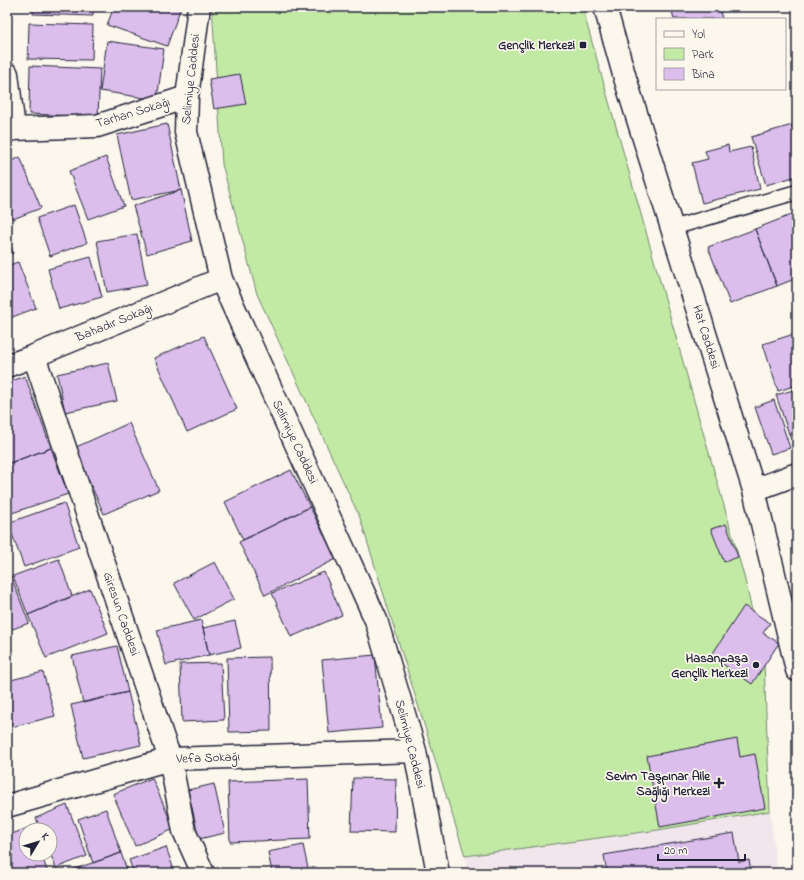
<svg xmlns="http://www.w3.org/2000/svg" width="804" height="880" viewBox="0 0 804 880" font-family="'Indie Flower',sans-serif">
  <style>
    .built { fill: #f1e6ec }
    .green { fill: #c3eaa5; stroke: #728670 }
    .building { fill: #dbbeec; stroke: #22223b }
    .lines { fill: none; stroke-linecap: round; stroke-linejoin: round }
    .lane-casing { stroke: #22223b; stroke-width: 17 }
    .street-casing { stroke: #22223b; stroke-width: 25 }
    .secondary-casing { stroke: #22223b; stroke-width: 25 }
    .lane { stroke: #fbf7ec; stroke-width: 14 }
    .street { stroke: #fbf7ec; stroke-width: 22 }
    .secondary { stroke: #fbf7ec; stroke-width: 22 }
    .poi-dot { fill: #22223b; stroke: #fbf7ec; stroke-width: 1.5 }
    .labels { text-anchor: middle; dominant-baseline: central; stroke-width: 3.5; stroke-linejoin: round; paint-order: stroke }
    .poi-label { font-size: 13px; font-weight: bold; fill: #22223b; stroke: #fbf7ec; text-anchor: end }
    .street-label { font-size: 13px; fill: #22223b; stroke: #fbf7ec }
  </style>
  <rect width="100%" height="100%" fill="#fbf7ec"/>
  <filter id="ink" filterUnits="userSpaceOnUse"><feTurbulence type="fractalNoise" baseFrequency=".025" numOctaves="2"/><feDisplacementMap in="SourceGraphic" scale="8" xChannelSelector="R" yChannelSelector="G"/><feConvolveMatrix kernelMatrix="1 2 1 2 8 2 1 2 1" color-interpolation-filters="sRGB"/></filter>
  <g filter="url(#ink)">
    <path class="built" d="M 770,811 L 777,873 L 467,873 L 465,856 L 658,830 Z"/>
    <path class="green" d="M 212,7 L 582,7 L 744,576 L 764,663 L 770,811 L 658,830 L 465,856 L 360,518 L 257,294 L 222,164 Z"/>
    <path class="building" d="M 33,7 L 93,7 L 93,16 L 33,14 Z
      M 114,7 L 181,7 L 167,46 L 107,25 Z
      M 671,7 L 719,7 L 722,19 L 674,19 Z
      M 790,7 L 797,7 L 797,9 L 791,11 Z
      M 29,23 L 93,25 L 92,60 L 28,59 Z
      M 107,41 L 164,49 L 157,100 L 100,91 Z
      M 30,66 L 100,69 L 98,117 L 29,114 Z
      M 240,74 L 246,104 L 214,109 L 209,79 Z
      M 797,123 L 797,143 L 792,125 Z
      M 167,124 L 181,190 L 131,200 L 117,135 Z
      M 792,125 L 797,143 L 797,176 L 766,185 L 751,137 Z
      M 728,145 L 729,152 L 751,147 L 760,189 L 702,203 L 692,163 L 708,159 L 705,151 Z
      M 20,157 L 41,208 L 13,219 L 7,204 L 7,163 Z
      M 106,157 L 124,206 L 88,219 L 69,171 Z
      M 181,190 L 192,241 L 147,254 L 133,206 Z
      M 74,205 L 87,243 L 50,256 L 37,218 Z
      M 796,213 L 797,278 L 777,286 L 755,229 Z
      M 755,229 L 777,286 L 730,304 L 708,247 Z
      M 7,231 L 13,253 L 7,255 Z
      M 137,234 L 147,285 L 107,292 L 97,241 Z
      M 91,257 L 102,297 L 59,309 L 48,269 Z
      M 18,262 L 36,308 L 7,319 L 7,266 Z
      M 797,333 L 797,385 L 778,391 L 763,344 Z
      M 204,336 L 237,409 L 187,432 L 154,358 Z
      M 108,363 L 117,401 L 65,412 L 57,374 Z
      M 25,376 L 51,448 L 7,464 L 7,383 Z
      M 797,389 L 797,438 L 791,440 L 776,395 Z
      M 774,400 L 790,448 L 771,454 L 755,407 Z
      M 129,423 L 159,490 L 104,514 L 74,448 Z
      M 51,448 L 68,494 L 9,514 L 7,508 L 7,464 Z
      M 291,470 L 310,507 L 243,540 L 225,502 Z
      M 64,503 L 79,547 L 24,567 L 8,523 Z
      M 310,507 L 336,559 L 265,595 L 239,542 Z
      M 726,524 L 738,557 L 724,562 L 711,529 Z
      M 59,559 L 72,596 L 28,615 L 13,576 Z
      M 215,562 L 234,599 L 194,620 L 174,583 Z
      M 7,566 L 29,623 L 7,631 Z
      M 324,572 L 342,615 L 291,637 L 272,593 Z
      M 90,589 L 108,633 L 46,658 L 28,615 Z
      M 744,606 L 770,623 L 763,633 L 779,643 L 752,684 L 711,656 Z
      M 201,620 L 209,655 L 166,665 L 157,630 Z
      M 235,621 L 241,648 L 209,655 L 203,628 Z
      M 117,646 L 128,692 L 83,703 L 72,656 Z
      M 375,655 L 382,728 L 329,733 L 322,660 Z
      M 270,657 L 271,731 L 229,732 L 227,658 Z
      M 221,663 L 224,720 L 182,722 L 180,664 Z
      M 43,672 L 55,716 L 12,727 L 7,708 L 7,681 Z
      M 128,692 L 141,745 L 83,758 L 71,705 Z
      M 737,739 L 740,757 L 755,754 L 765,808 L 660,827 L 647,756 Z
      M 152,778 L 174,829 L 135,846 L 113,794 Z
      M 353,778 L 396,779 L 395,832 L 351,831 Z
      M 308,779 L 310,839 L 230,842 L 228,782 Z
      M 214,784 L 225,833 L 199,839 L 188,790 Z
      M 67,805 L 87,856 L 56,868 L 50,853 L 50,830 L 41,830 L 36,818 Z
      M 106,809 L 121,853 L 93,863 L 78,819 Z
      M 30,827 L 31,830 L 26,830 L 26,854 L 41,854 L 48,873 L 7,873 L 7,836 Z
      M 734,833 L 739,862 L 749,860 L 751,873 L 607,873 L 604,855 Z
      M 303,845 L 309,873 L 272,873 L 268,852 Z
      M 166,847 L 175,873 L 134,873 L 129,860 Z
      M 121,853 L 128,873 L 70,873 L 69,871 Z
      M 360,871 L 361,873 L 318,873 L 318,872 Z"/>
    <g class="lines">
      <defs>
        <path id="lane" d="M 672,228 L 797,192"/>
        <path id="street" d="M 199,7 L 187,97 L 186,132 L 221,279 L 376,620 L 415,751 L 438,873
          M 7,74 L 14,129
          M 7,131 L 14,129 L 97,126 L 187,97
          M 34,356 L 170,759 L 184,831 L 203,873
          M 7,366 L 34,356 L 221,279
          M 754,490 L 797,474
          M 7,806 L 170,759 L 415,751"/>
        <path id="secondary" d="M 605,7 L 625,78 L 754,490 L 797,670"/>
      </defs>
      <use href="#lane" class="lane-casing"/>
      <use href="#street" class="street-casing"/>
      <use href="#secondary" class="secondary-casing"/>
      <use href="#lane" class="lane"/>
      <use href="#street" class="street"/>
      <use href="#secondary" class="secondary"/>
    </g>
  </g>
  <g class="poi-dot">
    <rect x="579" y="41" width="8" height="8" rx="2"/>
    <circle cx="756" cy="665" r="4"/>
    <path d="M717 777h4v4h4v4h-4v4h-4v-4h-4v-4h4z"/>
  </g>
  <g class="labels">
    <g class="poi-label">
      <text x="575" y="45">Gençlik Merkezi</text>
      <text x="748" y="658">Hasanpaşa<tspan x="748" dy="15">Gençlik Merkezi</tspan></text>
      <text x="710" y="776">Sevim Taşpınar Aile<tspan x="710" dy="15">Sağlığı Merkezi</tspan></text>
    </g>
    <g class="street-label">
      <text transform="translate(191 79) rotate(-84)">Selimiye Caddesi</text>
      <text transform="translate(133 113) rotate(-17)">Tarhan Sokağı</text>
      <text transform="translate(114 323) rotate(-22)">Bahadır Sokağı</text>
      <text transform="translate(706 337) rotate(73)">Hat Caddesi</text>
      <text transform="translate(295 442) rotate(65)">Selimiye Caddesi</text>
      <text transform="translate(121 614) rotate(71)">Giresun Caddesi</text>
      <text transform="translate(410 744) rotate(76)">Selimiye Caddesi</text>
      <text transform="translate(208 758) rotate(-2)">Vefa Sokağı</text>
    </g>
  </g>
  <rect width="804" height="880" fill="none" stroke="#fbf7ec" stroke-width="24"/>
  <rect x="12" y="12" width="780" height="856" fill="none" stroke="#22223b" stroke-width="1.5" filter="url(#ink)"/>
  <rect x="656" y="18" width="130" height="72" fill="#fbf7ec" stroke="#a4a2a5"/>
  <rect x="664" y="31" width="20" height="6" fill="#fbf7ec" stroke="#a4a2a5"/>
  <text x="692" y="38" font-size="12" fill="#22223b">Yol</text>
  <rect x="664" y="48" width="20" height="12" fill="#c3eaa5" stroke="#a4a2a5"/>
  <text x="692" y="58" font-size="12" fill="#22223b">Park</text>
  <rect x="664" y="68" width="20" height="12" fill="#dbbeec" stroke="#a4a2a5"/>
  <text x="692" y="78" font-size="12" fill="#22223b">Bina</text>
  <g transform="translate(38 842) rotate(52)"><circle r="19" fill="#fbf7ec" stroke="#a4a2a5"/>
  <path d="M0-3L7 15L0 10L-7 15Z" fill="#22223b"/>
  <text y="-6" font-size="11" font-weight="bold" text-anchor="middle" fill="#22223b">K</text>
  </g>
  <path d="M658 854v6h87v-6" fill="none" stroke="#22223b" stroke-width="2"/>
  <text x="664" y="854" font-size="12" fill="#22223b" stroke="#fbf7ec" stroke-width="3" paint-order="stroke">20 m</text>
</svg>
